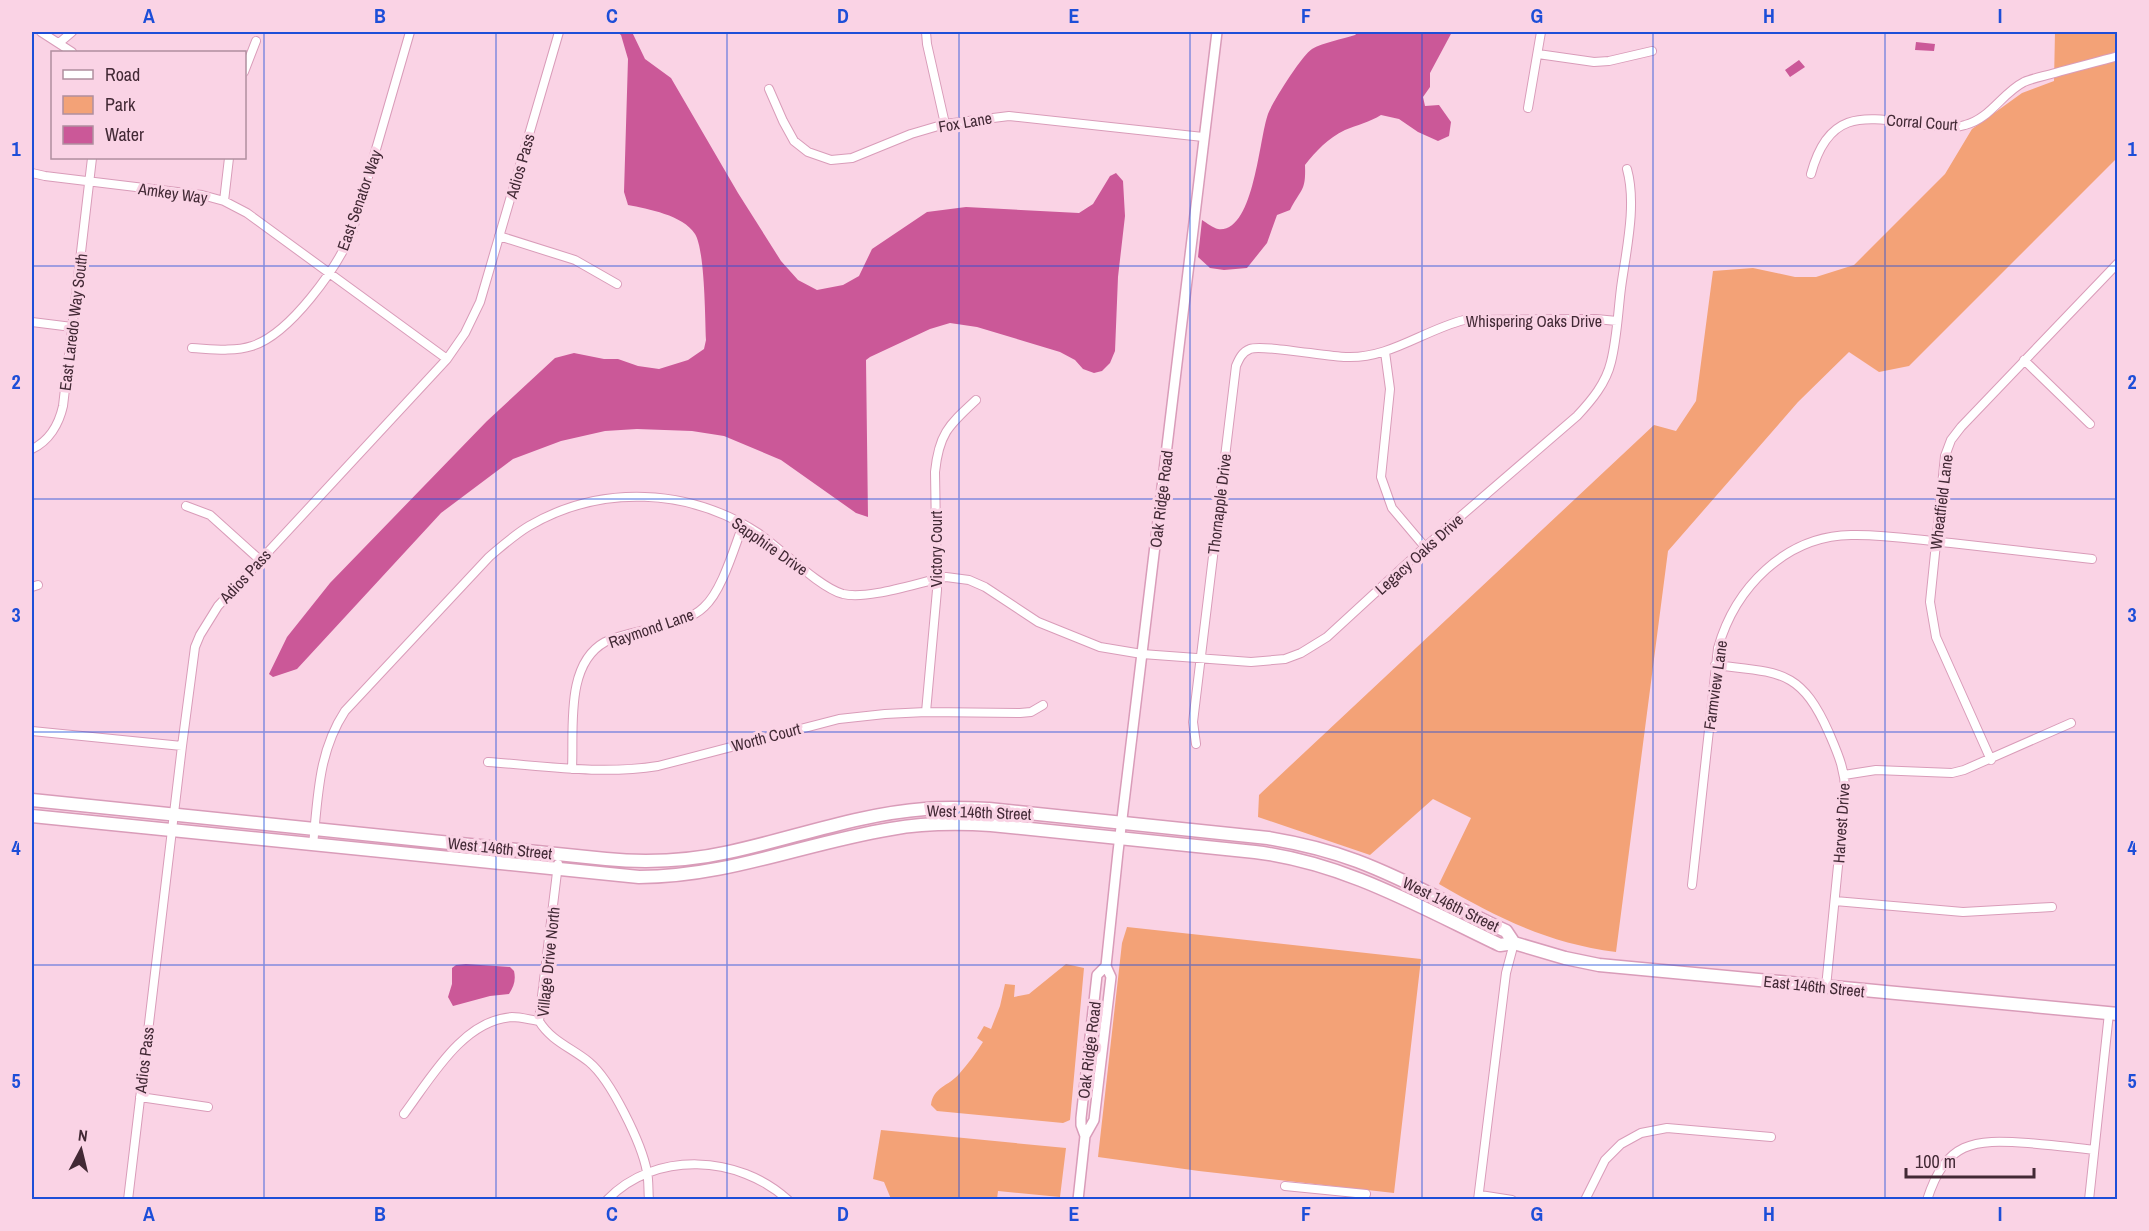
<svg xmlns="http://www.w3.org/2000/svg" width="2149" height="1231" viewBox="0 0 2149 1231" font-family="'Archivo Narrow',sans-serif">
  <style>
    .green { fill: #f3a277 }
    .water { fill: #cb5898 }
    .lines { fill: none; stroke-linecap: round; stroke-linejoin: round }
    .minor-casing { stroke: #d99cb9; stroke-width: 10 }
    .tertiary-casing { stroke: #d99cb9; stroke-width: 12 }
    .primary-casing { stroke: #d99cb9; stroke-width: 15 }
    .minor { stroke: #fff; stroke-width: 8 }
    .tertiary { stroke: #fff; stroke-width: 9 }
    .primary { stroke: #fff; stroke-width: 12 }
    .grid { fill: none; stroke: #1d4ed8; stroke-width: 1.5; stroke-opacity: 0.55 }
    .labels { text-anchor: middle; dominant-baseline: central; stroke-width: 6; stroke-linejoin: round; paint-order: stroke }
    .street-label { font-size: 16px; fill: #422935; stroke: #fad3e5 }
    .neatline { fill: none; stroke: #1d4ed8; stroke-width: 2 }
    .grid-label { font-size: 20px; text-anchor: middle; font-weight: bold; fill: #1d4ed8 }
  </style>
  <rect width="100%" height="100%" fill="#fad3e5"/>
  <path class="green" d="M 2055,32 L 2117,32 L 2117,158 L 1909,366 L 1879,372 L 1849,352 L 1798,402 L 1668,551 L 1616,952 C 1547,943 1498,918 1439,884 L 1471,818 L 1433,799 L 1370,855 L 1258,817 L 1259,795 L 1654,425 L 1676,431 L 1696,401 L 1713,271 L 1753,268 L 1795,277 L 1816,277 L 1854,265 L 1945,174 L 1972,129 L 2022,93 L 2054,81 Z
    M 1127,927 L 1421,959 L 1394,1193 L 1199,1171 L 1098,1157 L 1122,943 Z
    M 1066,964 L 1084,968 L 1070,1120 L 1063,1123 L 937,1111 L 931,1105 C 933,1087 949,1086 959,1074 C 968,1064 976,1053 983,1042 L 977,1038 L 984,1026 L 991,1029 L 1000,1006 L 1005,984 L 1015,985 L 1014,997 L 1029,994 Z
    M 881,1130 L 1066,1148 L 1060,1197 L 998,1191 L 997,1199 L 891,1199 L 884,1182 L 873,1179 Z"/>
  <path class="water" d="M 617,32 L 632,32 L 645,59 L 671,78 L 738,193 L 781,261 L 798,280 L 817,290 L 843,285 L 859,276 L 872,249 L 927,212 L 966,207 L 1079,213 L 1093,204 L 1110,176 L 1116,173 L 1123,181 L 1125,216 L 1118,277 L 1115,351 L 1110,363 L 1102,371 L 1094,373 L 1083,369 L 1075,360 L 1060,352 L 977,327 L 950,323 L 930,329 L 870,357 L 866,360 L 868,517 L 856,513 L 781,460 L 724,436 L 692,431 L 637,429 L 605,431 L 561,441 L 513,459 L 441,513 L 297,669 L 273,677 L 269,674 L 287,637 L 330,583 L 487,421 L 555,358 L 574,353 L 604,359 L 618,359 L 638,366 L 659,369 L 688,360 L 704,349 L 706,340 C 705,318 705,250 695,234 C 683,215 648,209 628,205 L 624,192 L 628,59 L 621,35 Z
    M 1358,32 L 1452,32 L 1430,73 L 1430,87 L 1423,97 L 1425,106 L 1439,105 L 1451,122 L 1449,136 L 1438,141 L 1418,132 L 1399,119 L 1381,115 C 1370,122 1357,125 1345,130 C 1328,138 1316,151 1305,165 C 1306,192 1301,188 1290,210 L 1277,215 L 1267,243 L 1247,268 L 1224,270 L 1210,268 L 1198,257 L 1202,220 C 1207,223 1213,228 1218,229 C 1254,234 1259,138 1268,114 C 1272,103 1302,55 1312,49 C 1322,43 1343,39 1355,35 Z
    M 1916,42 L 1935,44 L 1934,51 L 1915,50 Z
    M 1799,60 L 1805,67 L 1790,77 L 1785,70 Z
    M 466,964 L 510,967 L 514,971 C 516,980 514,986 509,994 L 490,996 L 453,1006 L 448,997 L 452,984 L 452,968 L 456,965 Z"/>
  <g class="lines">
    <defs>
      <path id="minor" d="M 41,32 L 72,52
        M 926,32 L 927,44 L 945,124
        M 59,43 L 72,32
        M 1538,54 L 1594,62 L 1609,61 L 1652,51
        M 244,72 L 256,41
        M 769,89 L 783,121 L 794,141 L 808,152 L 831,160 L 852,158 L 911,134 L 945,124 L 1009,116 L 1203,137
        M 1528,108 L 1541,32
        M 32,173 L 45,176 L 202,195 L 224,201 L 247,213 L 447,359
        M 1811,174 C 1830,103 1871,119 1928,125 C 1940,126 1953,129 1965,125 C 1990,119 2002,93 2024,82 C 2033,78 2045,76 2055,73 C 2076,67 2097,62 2118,56
        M 224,201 L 229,158
        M 499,236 L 575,260 L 617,284
        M 32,322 L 72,327
        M 192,348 C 212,349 233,352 252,346 C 290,334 337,268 352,232 L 410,32
        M 1385,352 L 1390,389 L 1381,477 L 1392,508 L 1425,547
        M 2024,360 L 2090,424
        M 32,449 C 49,441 59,424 63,406 L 92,158
        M 186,506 L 210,515 L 260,560
        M 32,587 L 38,585
        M 1715,665 C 1779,673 1800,668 1829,733 C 1838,754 1846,771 1845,795 L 1826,987
        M 926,712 L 937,590 L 935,472 C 939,433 949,425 976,400
        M 32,731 L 182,746
        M 1196,744 L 1193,722 L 1236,366 C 1239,359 1242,352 1250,349 C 1261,344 1328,357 1346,357 C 1389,359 1424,330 1464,320 L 1596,319 L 1617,321
        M 1991,760 L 1936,637 L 1930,602 L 1945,456 L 1951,440 L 1961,427 L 2118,263
        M 488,762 C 545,766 601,775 658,766 L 839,719 L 885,714 L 926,712 L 1020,713 L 1031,712 L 1043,705
        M 572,769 C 574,728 565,664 605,642 C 620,635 638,632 654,628 C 670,624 692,619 704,607 C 722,591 734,548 743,525
        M 1844,775 L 1876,770 L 1952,773 L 1964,770 L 2071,723
        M 313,845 C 318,797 318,752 345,711 L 489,557 C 502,546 514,535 529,526 C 601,484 689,488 758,533 C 780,548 820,588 843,594 C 869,600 919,582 946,577 L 969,580 L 985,587 L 1038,622 L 1100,647 L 1142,654 L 1251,662 L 1285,659 L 1301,653 L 1327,637 L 1425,547 L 1577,416 C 1592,400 1606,383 1611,362 C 1617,338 1618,312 1621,288 C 1626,251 1637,205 1627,169
        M 558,864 L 539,1021 C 551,1041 572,1048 589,1062 C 611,1080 642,1144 647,1172 C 649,1181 648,1190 649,1200
        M 1692,885 L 1718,648 C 1735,588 1785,536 1851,535 C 1884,534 1918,540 1951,543 C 1998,548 2045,554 2092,559
        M 1835,901 L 1963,912 L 2052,907
        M 140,1097 L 208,1107
        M 404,1114 C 431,1078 463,1020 512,1017 C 521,1017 531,1020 539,1021
        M 1285,1186 L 1366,1194
        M 1480,1195 L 1512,1200
        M 128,1200 L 182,746 L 195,647 L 200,635 L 218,606 L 447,359 L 465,333 L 480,302 L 559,32
        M 607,1200 C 655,1150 739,1155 788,1200
        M 1478,1200 L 1506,973 L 1514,943
        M 1585,1200 L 1605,1160 L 1621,1144 L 1641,1133 L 1667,1128 L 1771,1137
        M 1927,1200 C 1946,1141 1973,1139 2028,1143 C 2050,1145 2072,1147 2094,1150
        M 2089,1200 L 2109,1013"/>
      <path id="tertiary" d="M 1085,1136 L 1081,1125 L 1081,1118 L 1097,975 L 1106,966
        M 1078,1200 L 1085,1136 L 1094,1120 L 1111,977 L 1106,966 L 1118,852 L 1217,32"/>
      <path id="primary" d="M 32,800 L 606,859 C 647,863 688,861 729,852 C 794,838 858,814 925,809 C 946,807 967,808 989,809 L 1268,838 C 1298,843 1328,850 1357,861 C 1408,880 1456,908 1506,931 L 1514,943
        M 32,816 L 639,877 C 727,877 805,843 891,829 C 924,823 958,823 991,825 L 1255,852 C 1345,863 1420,907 1500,945 L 1514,943 L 1565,958 L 1599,965 L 2118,1014"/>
    </defs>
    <use href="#minor" class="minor-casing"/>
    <use href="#tertiary" class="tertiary-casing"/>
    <use href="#primary" class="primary-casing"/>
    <use href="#minor" class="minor"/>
    <use href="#tertiary" class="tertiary"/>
    <use href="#primary" class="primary"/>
  </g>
  <path class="grid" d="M 264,32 L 264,1200M 496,32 L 496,1200M 727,32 L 727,1200M 959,32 L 959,1200M 1190,32 L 1190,1200M 1422,32 L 1422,1200M 1653,32 L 1653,1200M 1885,32 L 1885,1200M 32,266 L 2118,266M 32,499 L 2118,499M 32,732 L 2118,732M 32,965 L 2118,965"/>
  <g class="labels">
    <g class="street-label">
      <text transform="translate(965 122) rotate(-10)">Fox Lane</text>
      <text transform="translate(1922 122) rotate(4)">Corral Court</text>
      <text transform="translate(520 166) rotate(-74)">Adios Pass</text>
      <text transform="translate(173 193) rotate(8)">Amkey Way</text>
      <text transform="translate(359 200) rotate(-71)">East Senator Way</text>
      <text x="1534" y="321">Whispering Oaks Drive</text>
      <text transform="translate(73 322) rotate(-83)">East Laredo Way South</text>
      <text transform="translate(1161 499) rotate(-83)">Oak Ridge Road</text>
      <text transform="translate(1941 502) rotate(-83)">Wheatfield Lane</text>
      <text transform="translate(1219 504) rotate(-83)">Thornapple Drive</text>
      <text transform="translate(770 546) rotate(35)">Sapphire Drive</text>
      <text transform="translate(936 549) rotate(-90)">Victory Court</text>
      <text transform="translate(1419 554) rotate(-42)">Legacy Oaks Drive</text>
      <text transform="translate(245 576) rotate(-47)">Adios Pass</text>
      <text transform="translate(651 628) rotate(-19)">Raymond Lane</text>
      <text transform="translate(1715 685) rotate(-82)">Farmview Lane</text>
      <text transform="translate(766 737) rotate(-15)">Worth Court</text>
      <text transform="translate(979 812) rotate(2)">West 146th Street</text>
      <text transform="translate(1841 823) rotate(-86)">Harvest Drive</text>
      <text transform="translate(500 848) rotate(6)">West 146th Street</text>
      <text transform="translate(1451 904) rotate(26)">West 146th Street</text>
      <text transform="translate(548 962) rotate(-84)">Village Drive North</text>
      <text transform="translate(1814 986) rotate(6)">East 146th Street</text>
      <text transform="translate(1089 1050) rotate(-83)">Oak Ridge Road</text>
      <text transform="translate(144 1060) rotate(-83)">Adios Pass</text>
    </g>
  </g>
  <rect width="2149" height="1231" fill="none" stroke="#fad3e5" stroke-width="66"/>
  <rect x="51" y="51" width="195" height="108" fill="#fad3e5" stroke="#b08f9f" stroke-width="1.5"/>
  <rect x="63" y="70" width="30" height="9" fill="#ffffff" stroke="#b08f9f" stroke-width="1.5"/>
  <text x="105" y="81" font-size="18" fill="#422935">Road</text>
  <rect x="63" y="96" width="30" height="18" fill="#f3a277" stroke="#b08f9f" stroke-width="1.5"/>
  <text x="105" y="111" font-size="18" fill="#422935">Park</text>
  <rect x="63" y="126" width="30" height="18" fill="#cb5898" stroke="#b08f9f" stroke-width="1.5"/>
  <text x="105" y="141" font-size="18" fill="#422935">Water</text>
  <g transform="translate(81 1150) rotate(7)" stroke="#fad3e5" stroke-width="4.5" paint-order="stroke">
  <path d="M0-4.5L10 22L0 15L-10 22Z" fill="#422935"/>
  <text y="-9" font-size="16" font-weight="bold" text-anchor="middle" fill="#422935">N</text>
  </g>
  <path d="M1906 1168v9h128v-9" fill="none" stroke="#422935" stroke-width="3"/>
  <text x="1915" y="1168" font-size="18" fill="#422935" stroke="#fad3e5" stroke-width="4.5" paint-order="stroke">100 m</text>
  <rect x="33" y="33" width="2083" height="1165" class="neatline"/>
  <g class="grid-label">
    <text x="149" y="23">A</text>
    <text x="380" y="23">B</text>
    <text x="612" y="23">C</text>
    <text x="843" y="23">D</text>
    <text x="1074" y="23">E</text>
    <text x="1306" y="23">F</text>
    <text x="1537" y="23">G</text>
    <text x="1769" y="23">H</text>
    <text x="2000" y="23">I</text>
    <text x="16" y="156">1</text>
    <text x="2132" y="156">1</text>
    <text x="16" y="389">2</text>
    <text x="2132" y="389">2</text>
    <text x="16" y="622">3</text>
    <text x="2132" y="622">3</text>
    <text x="16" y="855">4</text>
    <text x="2132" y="855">4</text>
    <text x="16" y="1088">5</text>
    <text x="2132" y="1088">5</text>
    <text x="149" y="1221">A</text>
    <text x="380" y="1221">B</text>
    <text x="612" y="1221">C</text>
    <text x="843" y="1221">D</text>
    <text x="1074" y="1221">E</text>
    <text x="1306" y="1221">F</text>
    <text x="1537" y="1221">G</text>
    <text x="1769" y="1221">H</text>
    <text x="2000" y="1221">I</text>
  </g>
</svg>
